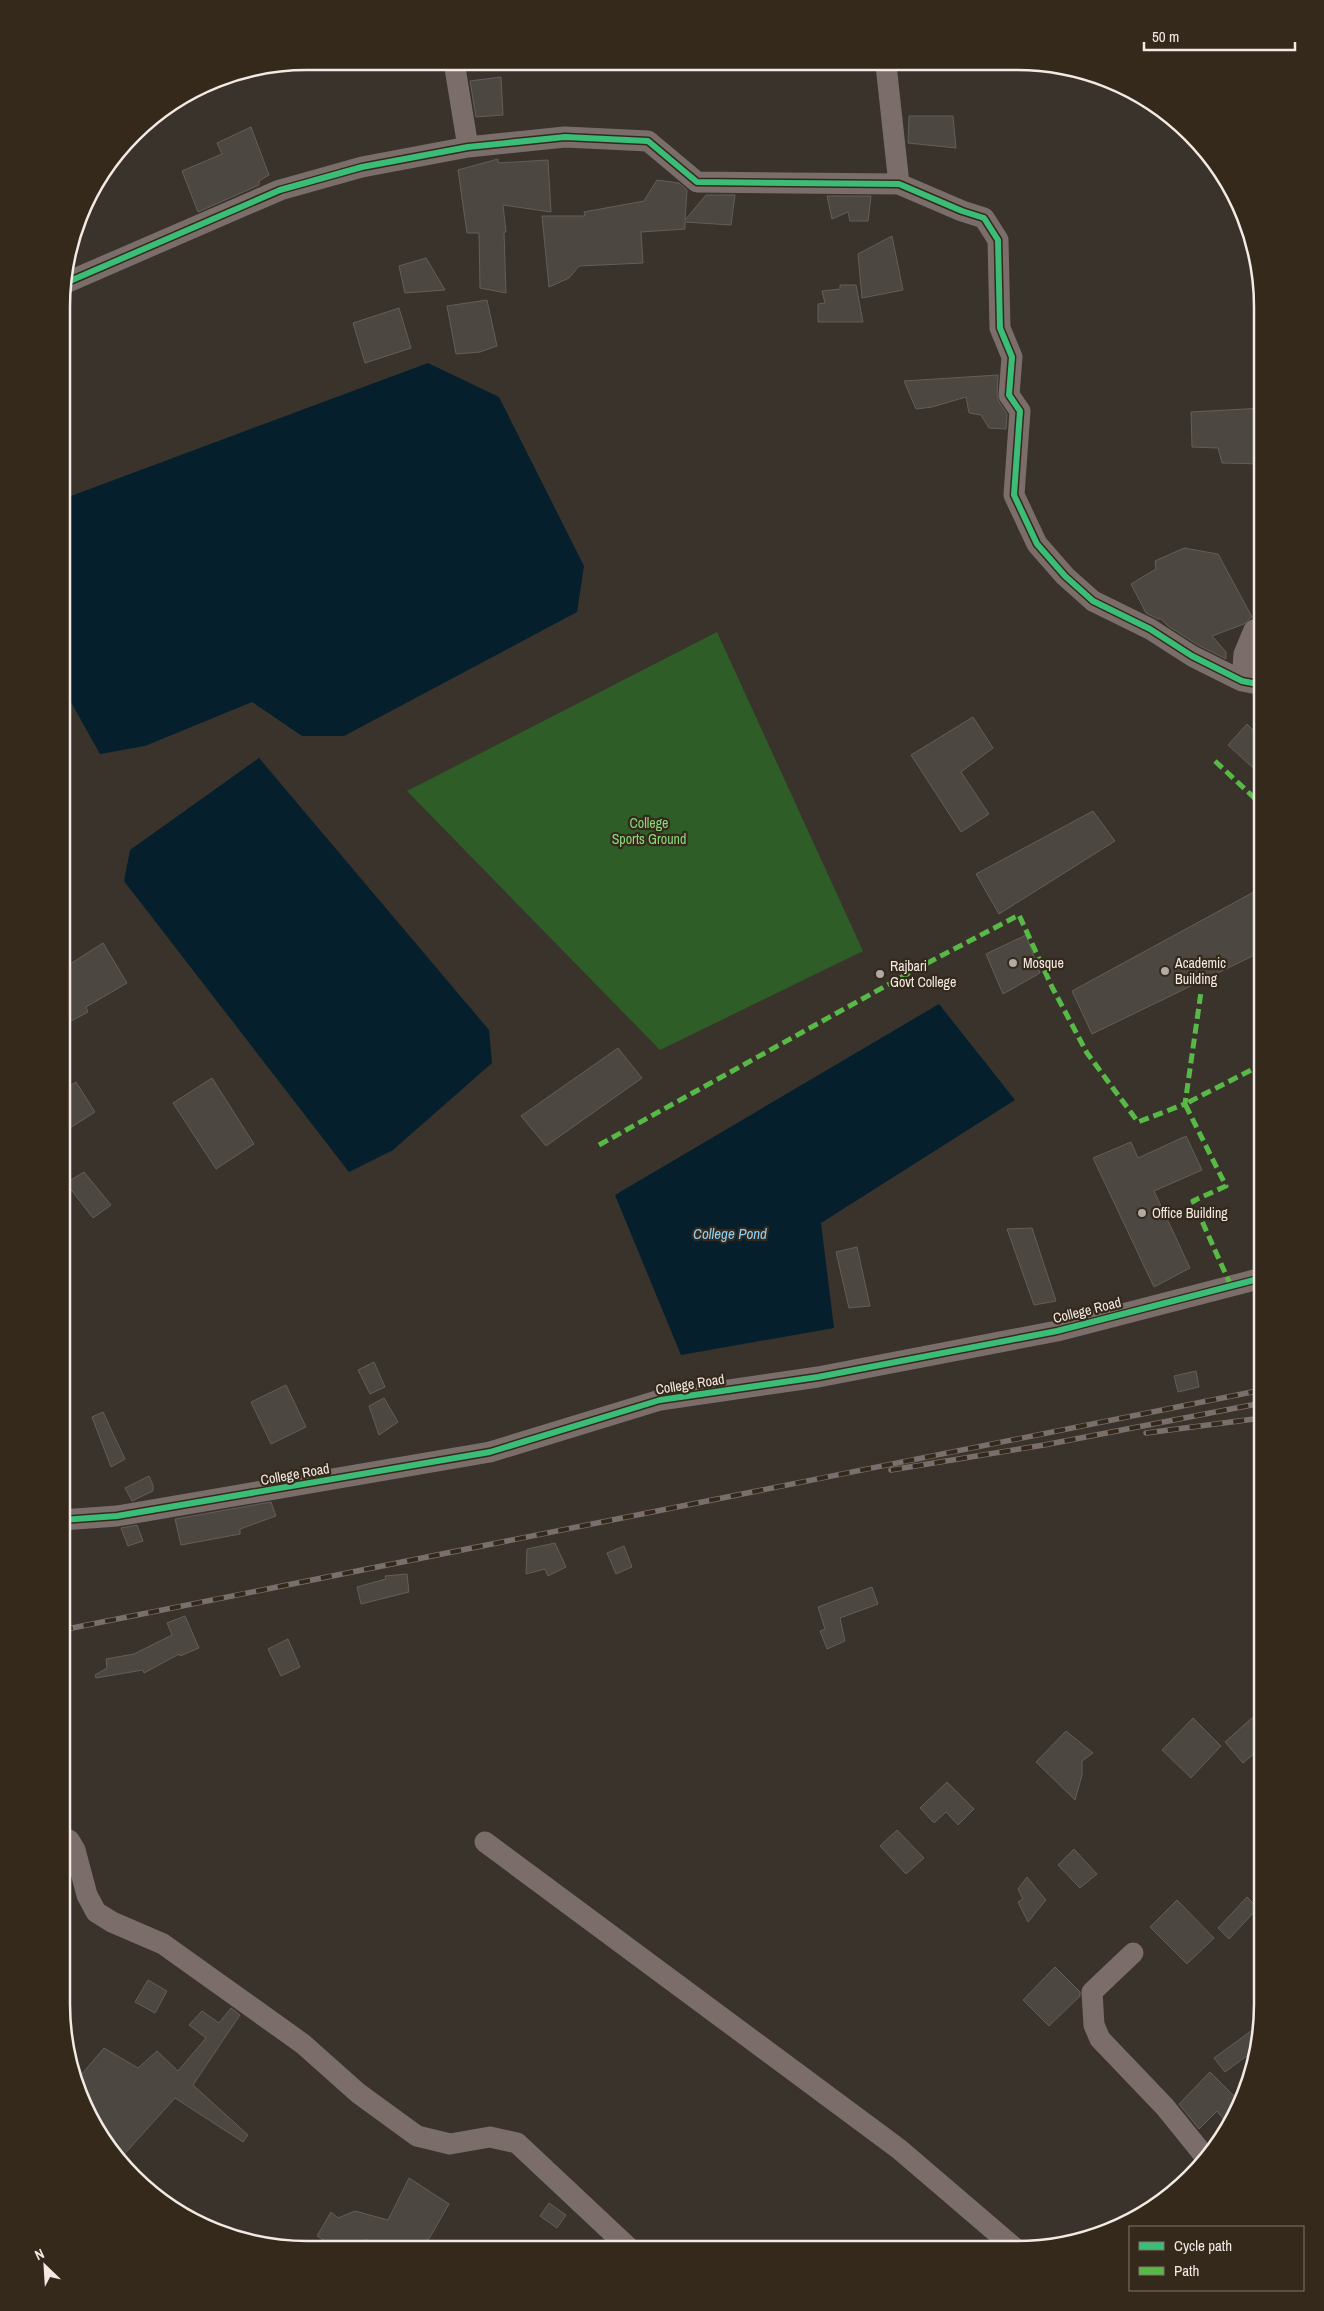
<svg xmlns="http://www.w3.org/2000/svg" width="1324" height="2311" viewBox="0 0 1324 2311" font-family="'Archivo Narrow',sans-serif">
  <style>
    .green { fill: #2f5d28 }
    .water { fill: #051f2d }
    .building { fill: #4c4741; stroke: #645e58 }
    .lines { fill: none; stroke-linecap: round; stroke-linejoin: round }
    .minor { stroke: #7b6e6a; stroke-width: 21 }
    .rail-casing { stroke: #79706c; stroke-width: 5.5 }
    .rail { stroke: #35291c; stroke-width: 4; stroke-dasharray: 11; stroke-linecap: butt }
    .quiet { stroke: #58b947; stroke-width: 5; stroke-dasharray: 10 5; stroke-linecap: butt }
    .cycleway-casing { stroke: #35291c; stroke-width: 9 }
    .cycleway { stroke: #3abd76; stroke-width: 6 }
    .poi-dot { fill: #b2aba3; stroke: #35291c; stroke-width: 2 }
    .labels { text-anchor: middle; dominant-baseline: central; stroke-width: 4.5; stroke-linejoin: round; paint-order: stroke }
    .park-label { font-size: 14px; fill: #88da7c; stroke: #35291c }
    .poi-label { font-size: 14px; fill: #f3ebe3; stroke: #35291c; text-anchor: start }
    .street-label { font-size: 14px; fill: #f3ebe3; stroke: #35291c }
    .water-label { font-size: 15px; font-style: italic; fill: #8cd1fa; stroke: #35291c }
    .rim { fill: none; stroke: #f3ebe3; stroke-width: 2.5 }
  </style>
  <rect width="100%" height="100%" fill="#39332c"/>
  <path class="green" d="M 717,632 L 863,951 L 660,1050 L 407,791 Z"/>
  <path class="water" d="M 428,363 L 499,397 L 584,566 L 577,612 L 344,736 L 302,736 L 252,702 L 145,746 L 100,754 L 63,688 L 63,499 Z
    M 259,758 L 489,1030 L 492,1063 L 393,1150 L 349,1172 L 124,881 L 130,850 Z
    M 939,1004 L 1015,1100 L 821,1223 L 834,1328 L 681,1355 L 615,1195 Z"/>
  <path class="building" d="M 501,77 L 503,115 L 476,117 L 470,81 Z
    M 909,116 L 953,116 L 956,148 L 908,143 Z
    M 251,127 L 269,175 L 259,181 L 259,185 L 198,212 L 182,171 L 222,154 L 217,143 Z
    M 498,159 L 498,163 L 548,160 L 551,212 L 503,205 L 506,232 L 504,232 L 506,293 L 480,288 L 479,233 L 467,233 L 458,170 Z
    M 657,180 L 679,183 L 687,190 L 685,220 L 706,195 L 735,195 L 731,225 L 685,222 L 685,229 L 641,232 L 643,263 L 579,266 L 569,278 L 549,287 L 542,216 L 585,216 L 584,212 L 644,201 Z
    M 827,196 L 871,196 L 868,221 L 850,221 L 848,212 L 832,219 Z
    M 892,236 L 903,290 L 862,298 L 858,254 Z
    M 426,258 L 445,290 L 405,293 L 399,266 Z
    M 840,285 L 856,285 L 863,322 L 818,322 L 818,304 L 825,303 L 822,291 L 840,289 Z
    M 487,300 L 497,346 L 480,352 L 456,354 L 447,306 Z
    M 399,308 L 411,348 L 365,363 L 353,323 Z
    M 998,375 L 997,395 L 999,402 L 1007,414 L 1006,429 L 989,428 L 981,415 L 969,413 L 966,397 L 932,407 L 916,409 L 904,381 Z
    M 1263,408 L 1263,464 L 1222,463 L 1218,448 L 1192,447 L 1191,412 Z
    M 1184,548 L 1218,554 L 1252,617 L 1244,624 L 1212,636 L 1226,652 L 1226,659 L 1198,645 L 1168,626 L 1161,619 L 1158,619 L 1146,613 L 1131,584 L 1156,569 L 1155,561 Z
    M 973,717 L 993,748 L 961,772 L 989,814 L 961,832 L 911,755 Z
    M 1263,721 L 1263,777 L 1228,745 L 1247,724 L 1254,731 Z
    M 1093,811 L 1115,841 L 999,914 L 976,874 Z
    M 1263,887 L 1263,951 L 1092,1034 L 1072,991 Z
    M 1026,935 L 1040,973 L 1003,994 L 986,954 Z
    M 103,943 L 127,983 L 86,1007 L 88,1012 L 62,1026 L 62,971 L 71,967 L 70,964 Z
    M 618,1048 L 642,1078 L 546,1146 L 521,1116 Z
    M 212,1078 L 254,1144 L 216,1169 L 173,1103 Z
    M 76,1082 L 95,1112 L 62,1133 L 62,1091 Z
    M 1186,1136 L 1202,1170 L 1154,1191 L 1190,1268 L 1154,1287 L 1093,1158 L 1131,1142 L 1138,1158 Z
    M 84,1172 L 111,1205 L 93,1218 L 66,1183 Z
    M 1032,1228 L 1056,1301 L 1034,1305 L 1007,1229 Z
    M 857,1247 L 870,1306 L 849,1308 L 836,1252 Z
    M 374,1362 L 385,1387 L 370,1394 L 358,1370 Z
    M 1196,1371 L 1199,1387 L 1178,1392 L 1174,1376 Z
    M 286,1385 L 306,1427 L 271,1444 L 251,1402 Z
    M 384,1398 L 398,1422 L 379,1435 L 369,1406 Z
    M 103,1412 L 125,1459 L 111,1467 L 92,1417 Z
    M 149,1476 L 153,1485 L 153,1491 L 132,1501 L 125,1488 Z
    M 271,1502 L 276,1516 L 240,1529 L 240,1534 L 181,1545 L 175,1519 Z
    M 137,1525 L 143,1541 L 128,1546 L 121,1528 Z
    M 555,1543 L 566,1567 L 548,1576 L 545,1569 L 526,1574 L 527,1549 Z
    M 624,1546 L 632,1567 L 616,1574 L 607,1553 Z
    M 407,1574 L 409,1592 L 361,1604 L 357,1587 L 386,1579 L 385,1576 Z
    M 872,1587 L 878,1604 L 840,1618 L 845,1641 L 827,1649 L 820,1631 L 825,1629 L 818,1607 Z
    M 185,1616 L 199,1648 L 180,1656 L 179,1654 L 144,1673 L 143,1670 L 96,1678 L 95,1675 L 107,1668 L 106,1659 L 134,1654 L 172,1635 L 167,1623 Z
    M 288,1639 L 300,1667 L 281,1676 L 268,1649 Z
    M 1262,1709 L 1262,1747 L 1243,1763 L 1225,1742 Z
    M 1193,1718 L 1221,1746 L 1191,1778 L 1162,1750 Z
    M 1066,1731 L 1093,1753 L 1082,1761 L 1082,1775 L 1075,1800 L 1036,1762 Z
    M 947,1782 L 974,1809 L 958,1825 L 946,1812 L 934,1823 L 920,1808 Z
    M 897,1830 L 924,1858 L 906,1874 L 880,1846 Z
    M 1074,1849 L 1097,1874 L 1080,1888 L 1058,1865 Z
    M 1027,1877 L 1046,1900 L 1028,1922 L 1018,1902 L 1023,1899 L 1018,1889 Z
    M 1247,1897 L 1258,1908 L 1229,1939 L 1218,1928 Z
    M 1177,1900 L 1214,1938 L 1187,1964 L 1150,1927 Z
    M 1055,1967 L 1080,1992 L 1080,1996 L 1049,2026 L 1023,2000 Z
    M 148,1980 L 167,1991 L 155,2013 L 135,2002 Z
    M 231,2008 L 240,2015 L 193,2085 L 248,2135 L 243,2142 L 175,2098 L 120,2159 L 103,2141 L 74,2083 L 104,2048 L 138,2068 L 157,2051 L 178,2071 L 206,2038 L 189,2025 L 202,2011 L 219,2023 Z
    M 1262,2023 L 1256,2049 L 1225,2072 L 1214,2058 Z
    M 1210,2072 L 1241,2103 L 1228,2125 L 1217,2111 L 1199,2129 L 1179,2104 Z
    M 409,2178 L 449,2204 L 429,2239 L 408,2248 L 386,2248 L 365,2239 L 362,2248 L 337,2248 L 317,2236 L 331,2212 L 338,2218 L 355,2211 L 388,2220 Z
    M 549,2203 L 566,2215 L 557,2228 L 540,2216 Z"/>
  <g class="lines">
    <path class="minor" d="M 454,62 L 468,147
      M 886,65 L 899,184
      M 63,284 L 280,190 L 362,167 L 468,147 L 565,137 L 648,141 L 697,182 L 899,184 L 962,211 L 984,218 L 998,240 L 1000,328 L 1012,357 L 1009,395 L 1020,411 L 1014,495 L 1037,544 L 1065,576 L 1093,601 L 1150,629 L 1192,656 L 1242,681 L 1263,685
      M 1242,681 L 1244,654 L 1254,630 L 1263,626
      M 62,1520 L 117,1516 L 490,1452 L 660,1400 L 818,1377 L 1057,1331 L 1262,1278
      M 61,1837 L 69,1840 L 75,1850 L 87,1895 L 96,1912 L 112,1922 L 163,1944 L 303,2044 L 358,2093 L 417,2136 L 450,2144 L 490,2137 L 517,2143 L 630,2249
      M 485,1842 L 899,2149 L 1017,2250
      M 1133,1953 L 1092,1992 L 1094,2025 L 1100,2039 L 1165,2107 L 1207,2159"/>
    <defs>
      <path id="rail" d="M 1146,1433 L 1262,1418
        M 891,1470 L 1044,1445 L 1262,1403
        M 62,1630 L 1262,1390"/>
    </defs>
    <use href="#rail" class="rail-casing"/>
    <use href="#rail" class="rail"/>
    <path class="quiet" d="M 1215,761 L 1263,806
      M 599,1145 L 918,968 L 1019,915 L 1052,987 L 1087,1053 L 1138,1122 L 1185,1104 L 1201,992
      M 1231,1286 L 1193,1201 L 1226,1186 L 1185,1104 L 1263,1064"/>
    <defs>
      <path id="cycleway" d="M 63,284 L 280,190 L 362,167 L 468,147 L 565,137 L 648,141 L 697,182 L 899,184 L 962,211 L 984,218 L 998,240 L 1000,328 L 1012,357 L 1009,395 L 1020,411 L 1014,495 L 1037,544 L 1065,576 L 1093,601 L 1150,629 L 1192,656 L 1242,681 L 1263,685
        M 62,1520 L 117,1516 L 490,1452 L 660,1400 L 818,1377 L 1057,1331 L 1262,1278"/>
    </defs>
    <use href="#cycleway" class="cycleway-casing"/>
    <use href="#cycleway" class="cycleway"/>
  </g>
  <g class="poi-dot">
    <circle cx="1013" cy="963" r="5"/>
    <circle cx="1165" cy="971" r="5"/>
    <circle cx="880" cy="974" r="5"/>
    <circle cx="1142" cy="1213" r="5"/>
  </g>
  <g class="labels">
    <g class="park-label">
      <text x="649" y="823">College<tspan x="649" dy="16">Sports Ground</tspan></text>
    </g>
    <g class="poi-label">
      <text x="1023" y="963">Mosque</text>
      <text x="1175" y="963">Academic<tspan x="1175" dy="16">Building</tspan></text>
      <text x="890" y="966">Rajbari<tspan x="890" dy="16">Govt College</tspan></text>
      <text x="1152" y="1213">Office Building</text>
    </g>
    <g class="street-label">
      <text transform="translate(1087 1310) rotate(-14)">College Road</text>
      <text transform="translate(690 1384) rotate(-9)">College Road</text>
      <text transform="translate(295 1474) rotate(-10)">College Road</text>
    </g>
    <g class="water-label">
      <text x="730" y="1233">College Pond</text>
    </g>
  </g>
  <path d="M0 0H1324V2311H0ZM307 70H1017A237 237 0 0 1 1254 307V2004A237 237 0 0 1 1017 2241H307A237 237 0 0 1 70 2004V307A237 237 0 0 1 307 70Z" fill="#35291c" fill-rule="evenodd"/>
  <path class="rim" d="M307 70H1017A237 237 0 0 1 1254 307V2004A237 237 0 0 1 1017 2241H307A237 237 0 0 1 70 2004V307A237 237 0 0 1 307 70Z"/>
  <rect x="1129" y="2226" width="175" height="65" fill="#35291c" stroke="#81776c"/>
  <rect x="1139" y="2242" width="25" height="8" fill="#3abd76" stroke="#81776c"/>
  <text x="1174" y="2251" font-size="15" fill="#f3ebe3">Cycle path</text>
  <rect x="1139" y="2267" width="25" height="8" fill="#58b947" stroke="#81776c"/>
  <text x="1174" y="2276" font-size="15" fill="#f3ebe3">Path</text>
  <g transform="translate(45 2266) rotate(335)" stroke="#35291c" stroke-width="4" paint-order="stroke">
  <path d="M0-4L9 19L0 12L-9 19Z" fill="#f3ebe3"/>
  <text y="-8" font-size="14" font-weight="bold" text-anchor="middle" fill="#f3ebe3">N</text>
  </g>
  <path d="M1144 42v8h151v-8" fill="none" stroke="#f3ebe3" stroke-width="2.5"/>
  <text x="1152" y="42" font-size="15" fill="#f3ebe3" stroke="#35291c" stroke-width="4" paint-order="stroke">50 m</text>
</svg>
